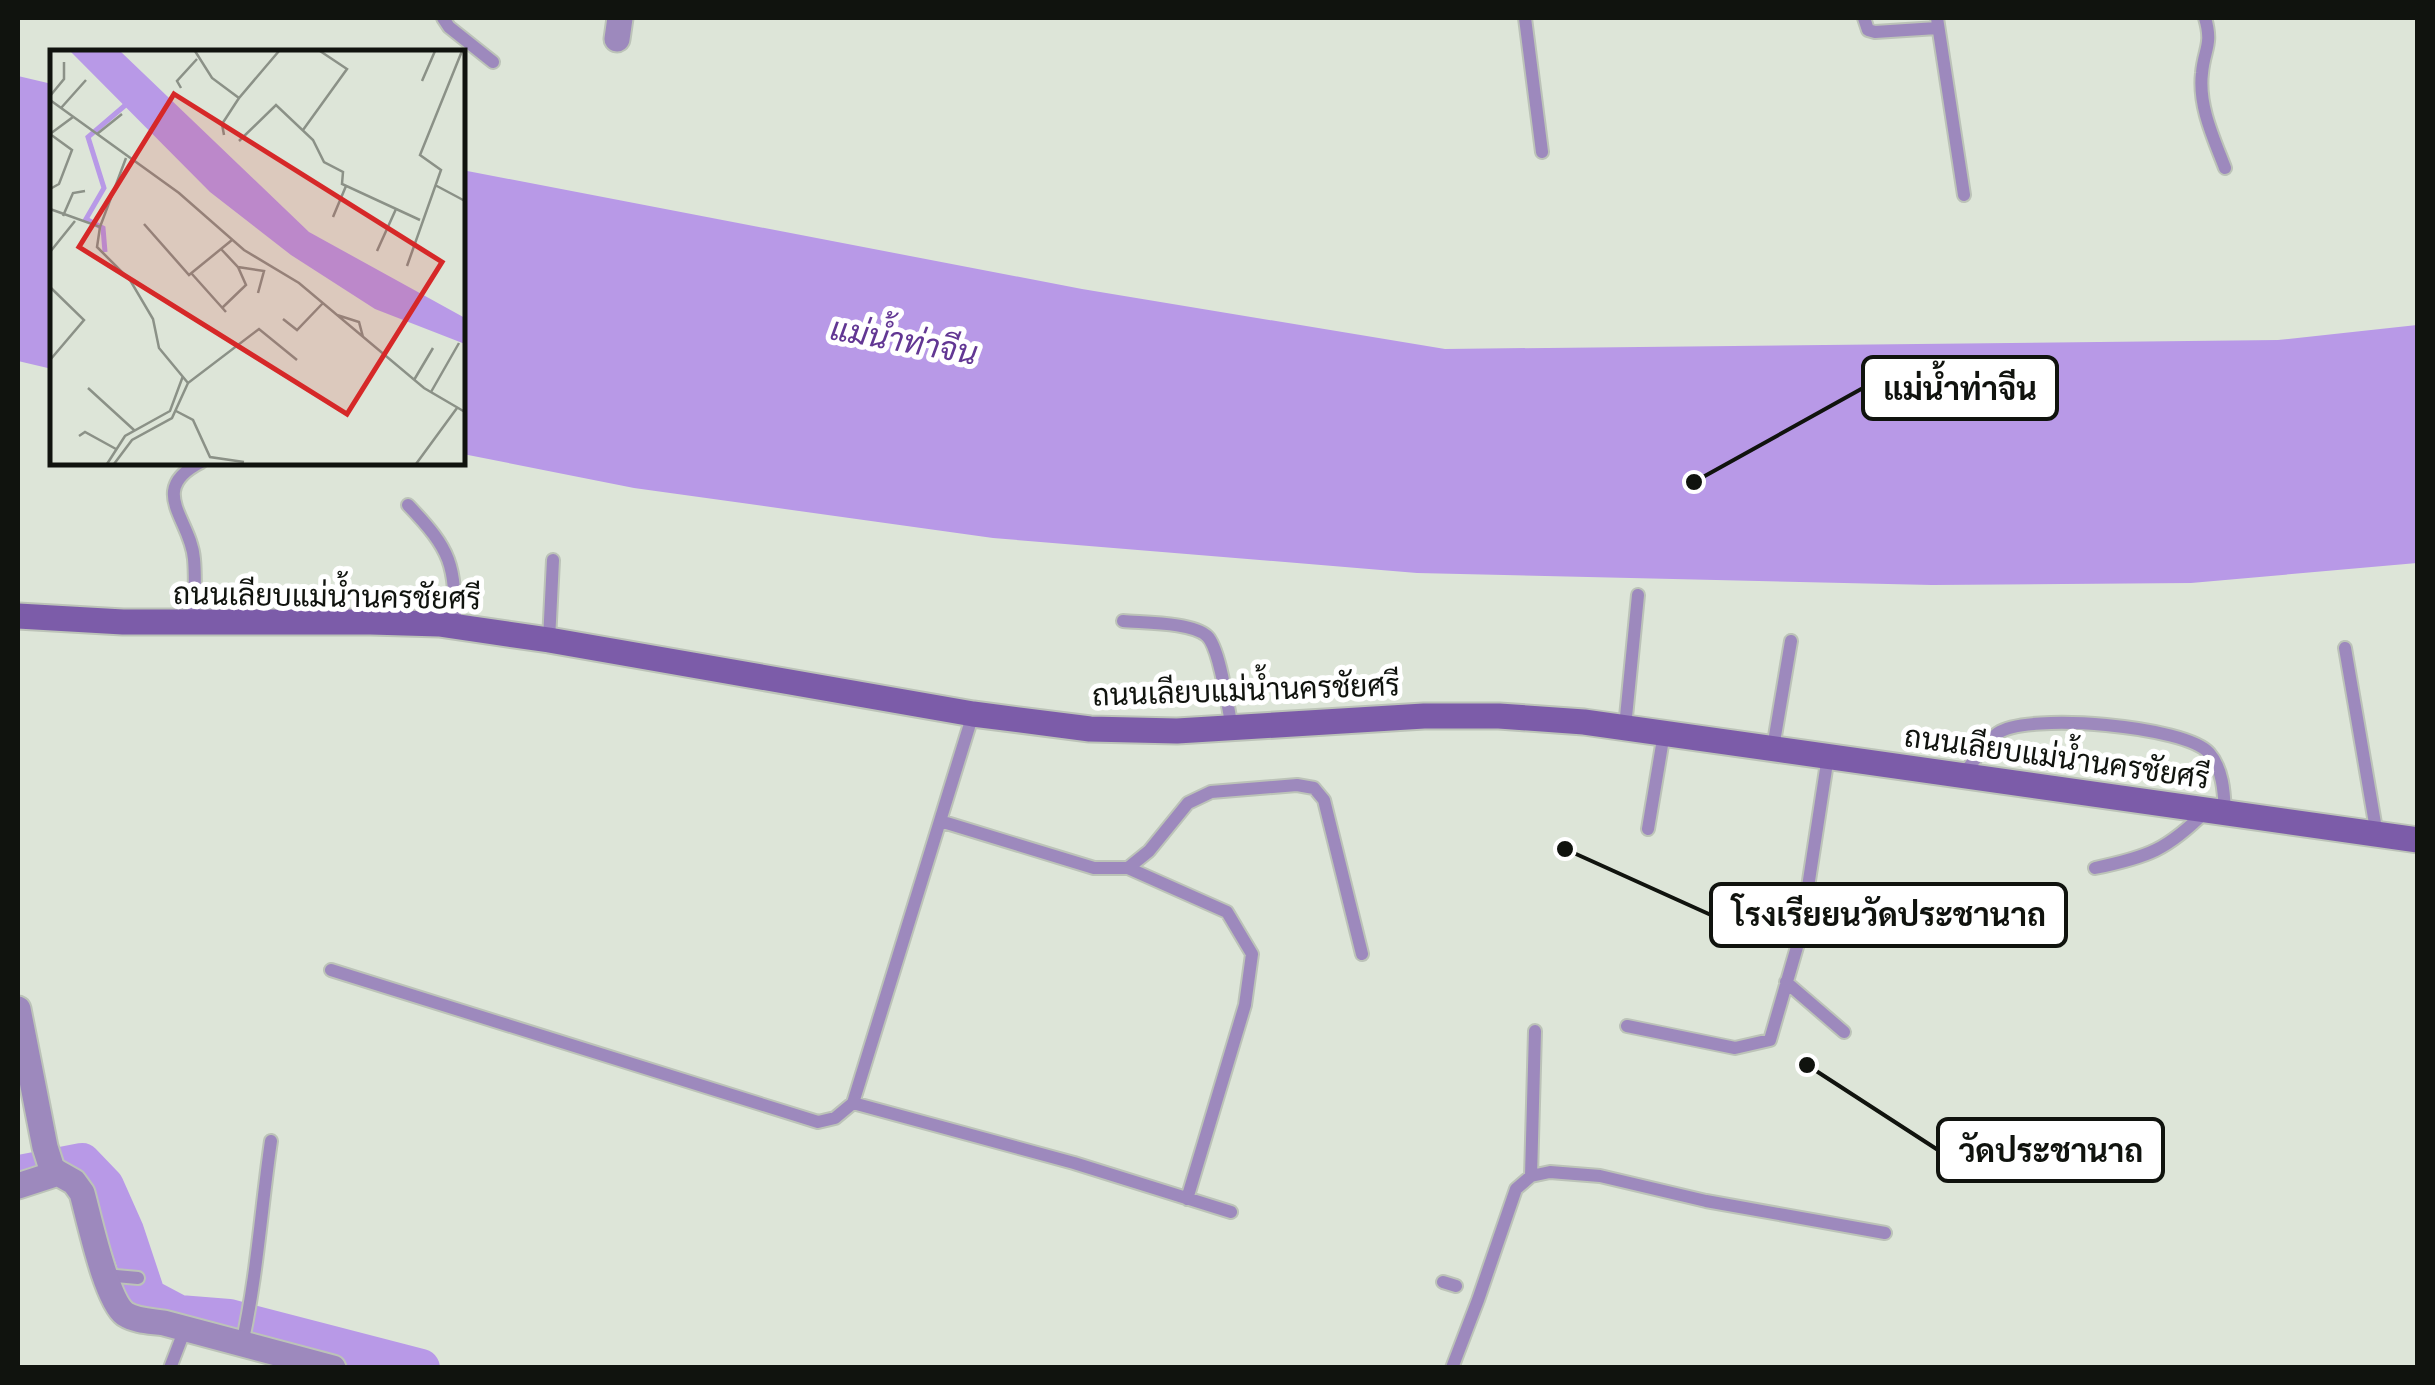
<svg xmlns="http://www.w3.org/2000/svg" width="2435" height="1385" viewBox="0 0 2435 1385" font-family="'PT Sans',Sarabun,sans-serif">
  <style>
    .water { fill: #b899e7 }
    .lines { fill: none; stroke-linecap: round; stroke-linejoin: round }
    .river { stroke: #b899e7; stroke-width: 38 }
    .service-casing { stroke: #bcc3b8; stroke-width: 16 }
    .minor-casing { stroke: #bcc3b8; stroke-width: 29 }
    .secondary-casing { stroke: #bcc3b8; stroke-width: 29 }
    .service { stroke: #9d89bd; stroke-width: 12 }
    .minor { stroke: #9d89bd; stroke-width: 25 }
    .secondary { stroke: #7c5ca9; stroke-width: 25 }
    .labels { text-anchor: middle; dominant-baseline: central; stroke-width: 10; stroke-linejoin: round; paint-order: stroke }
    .street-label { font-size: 30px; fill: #10130e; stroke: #fff }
    .water-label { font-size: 32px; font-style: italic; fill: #623793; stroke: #fff }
    .inset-river { fill: none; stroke: #b899e7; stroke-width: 5 }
    .inset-road { fill: none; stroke: #8b9187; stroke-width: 2.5 }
    .view { fill: #d62828; fill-opacity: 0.15; stroke: #d62828; stroke-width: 5 }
    .inset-edge { fill: none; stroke: #10130e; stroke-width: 5 }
    .leader { fill: none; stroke: #10130e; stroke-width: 4 }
    .callout-dot { fill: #10130e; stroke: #fff; stroke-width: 4 }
    .callout { fill: #fff; stroke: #10130e; stroke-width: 4 }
    .callout-label { font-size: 32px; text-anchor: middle; font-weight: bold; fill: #10130e }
  </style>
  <rect width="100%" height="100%" fill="#dde5d8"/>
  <path class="water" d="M 18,76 L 52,84 L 52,369 L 18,361 Z
    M 462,170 L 1082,289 L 1445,349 L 2278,340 L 2417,325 L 2417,563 L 2191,583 L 1932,585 L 1417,573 L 993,538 L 634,488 L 463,454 Z"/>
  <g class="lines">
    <path class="river" d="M 20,1174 L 82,1162 L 105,1186 L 125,1231 L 147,1297 L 179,1314 L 229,1318 L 421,1368"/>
    <defs>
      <path id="service" d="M 443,18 L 449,27 L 493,62
        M 1525,18 L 1542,152
        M 1864,18 L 1868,30 L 1875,32 L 1937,28
        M 1937,18 L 1964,195
        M 2205,18 C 2213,45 2204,49 2202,73 C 2198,106 2214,139 2225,168
        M 408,505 C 452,551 455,564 455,626
        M 1123,621 C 1143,623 1192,622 1207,636 C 1220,648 1228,709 1232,728
        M 194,623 C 194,602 196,580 194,559 C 191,519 146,490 201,462
        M 549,640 L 553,560
        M 2345,648 L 2377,835
        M 1625,727 L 1638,595
        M 1773,748 L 1791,641
        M 1963,775 C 1971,765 1988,740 1998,733 C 2028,712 2186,726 2209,753 C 2223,769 2224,792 2225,812
        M 940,821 L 1094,868 L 1128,868 L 1149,851 L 1188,803 L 1211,792 L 1297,785 L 1314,788 L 1324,800 L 1362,954
        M 1648,829 L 1664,733
        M 1128,868 L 1227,912 L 1252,954 L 1245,1005 L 1187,1199
        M 2095,868 C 2148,857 2167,850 2206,811
        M 331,970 L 818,1122 L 835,1118 L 853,1103 L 973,714
        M 1786,982 L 1844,1032
        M 1627,1026 L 1735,1048 L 1770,1040 L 1801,933 L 1828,756
        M 853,1103 L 1074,1163 L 1231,1212
        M 1531,1176 L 1535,1031
        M 105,1275 L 138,1278
        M 1443,1282 L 1456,1286
        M 242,1344 C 257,1277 261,1209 271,1141
        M 170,1368 L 185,1329
        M 1452,1368 L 1478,1300 L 1516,1189 L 1531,1176 L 1550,1172 L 1600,1176 L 1706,1201 L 1885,1233"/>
      <path id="minor" d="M 617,39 L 620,18
        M 18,1009 L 45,1147 L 52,1169 L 58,1173 L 18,1186
        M 58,1173 L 74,1182 L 82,1193 C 89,1218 106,1300 125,1314 C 136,1321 151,1321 164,1323 L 333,1368"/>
      <path id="secondary" d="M 18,616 L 123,622 L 371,622 L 439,624 L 549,640 L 973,714 L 1090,729 L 1177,731 L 1424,716 L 1499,716 L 1584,722 L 2418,840"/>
    </defs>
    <use href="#service" class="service-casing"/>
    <use href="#minor" class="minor-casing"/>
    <use href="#secondary" class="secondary-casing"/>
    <use href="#service" class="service"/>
    <use href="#minor" class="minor"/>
    <use href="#secondary" class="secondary"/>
  </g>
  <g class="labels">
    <g class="street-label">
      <text transform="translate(327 595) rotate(1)">ถนนเลียบแม่น้ำนครชัยศรี</text>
      <text transform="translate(1246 689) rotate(-2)">ถนนเลียบแม่น้ำนครชัยศรี</text>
      <text transform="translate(2057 756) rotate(8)">ถนนเลียบแม่น้ำนครชัยศรี</text>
    </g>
    <g class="water-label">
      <text transform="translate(904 340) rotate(10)">แม่น้ำท่าจีน</text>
    </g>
  </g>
  <g transform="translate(50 50)">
    <rect width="415" height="415" fill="#dde5d8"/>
    <path d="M 20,1 L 70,1 L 259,182 L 415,268 L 415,294 L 325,259 L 241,205 L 160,142 Z" fill="#b899e7"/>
    <path class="inset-river" d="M 55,202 L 53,178 L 36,169 L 54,138 L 38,87 L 79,52"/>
    <path class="inset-road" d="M 145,1 L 162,28 L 189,48 L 229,1M 372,31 L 385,1M 131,38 L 127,31 L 147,9M 0,46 L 14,29 L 14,12M 0,50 L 129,143 L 194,200 L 249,233 L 374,338 L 415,362M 11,58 L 36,30M 253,80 L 297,19 L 270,1M 47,84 L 72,64M 174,85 L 172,74 L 189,48M 189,91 L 226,55 L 263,90 L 274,112 L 293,122 L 292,134 L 370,170M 385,135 L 415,151M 0,139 L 9,134 L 22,100 L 0,84 L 23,67M 0,159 L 50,177 L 76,108M 13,166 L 23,143 L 35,141M 283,167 L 296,136M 94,174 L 139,225 L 182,190M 50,177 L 47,197 L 80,230 L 103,269 L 109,298 L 138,333M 171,199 L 188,217 L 214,221 L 208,243M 327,201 L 346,159M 0,202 L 25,171M 357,216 L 391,120 L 370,105 L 412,1M 142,224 L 176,262M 0,237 L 34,270 L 0,310M 172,258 L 196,235 L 188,217M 287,265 L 309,272 L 313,287M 233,269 L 247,280 L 273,253M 364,330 L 383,298M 38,338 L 84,380M 381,342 L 409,293M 126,361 L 143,370 L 160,407 L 194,412M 29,386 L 35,382 L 66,399M 57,414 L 75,386 L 120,361 L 133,326M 64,414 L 82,390 L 122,368 L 138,333 L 209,279 L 247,310M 366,414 L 407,358"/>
    <path class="view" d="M 124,44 L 392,212 L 297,364 L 29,197 Z"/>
    <rect width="415" height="415" class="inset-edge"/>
  </g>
  <path class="leader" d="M1694 482L1863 388M1565 849L1711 915M1807 1065L1938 1150"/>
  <g class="callout-dot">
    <circle cx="1694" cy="482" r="10"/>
    <circle cx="1565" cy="849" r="10"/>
    <circle cx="1807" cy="1065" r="10"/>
  </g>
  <g class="callout">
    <rect x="1863" y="357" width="194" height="62" rx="10"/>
    <rect x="1711" y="884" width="355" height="62" rx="10"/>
    <rect x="1938" y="1119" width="225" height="62" rx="10"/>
  </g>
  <g class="callout-label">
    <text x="1960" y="400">แม่น้ำท่าจีน</text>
    <text x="1889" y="926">โรงเรียยนวัดประชานาถ</text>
    <text x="2051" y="1162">วัดประชานาถ</text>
  </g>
  <rect width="2435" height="1385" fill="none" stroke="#10130e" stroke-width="40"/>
</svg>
